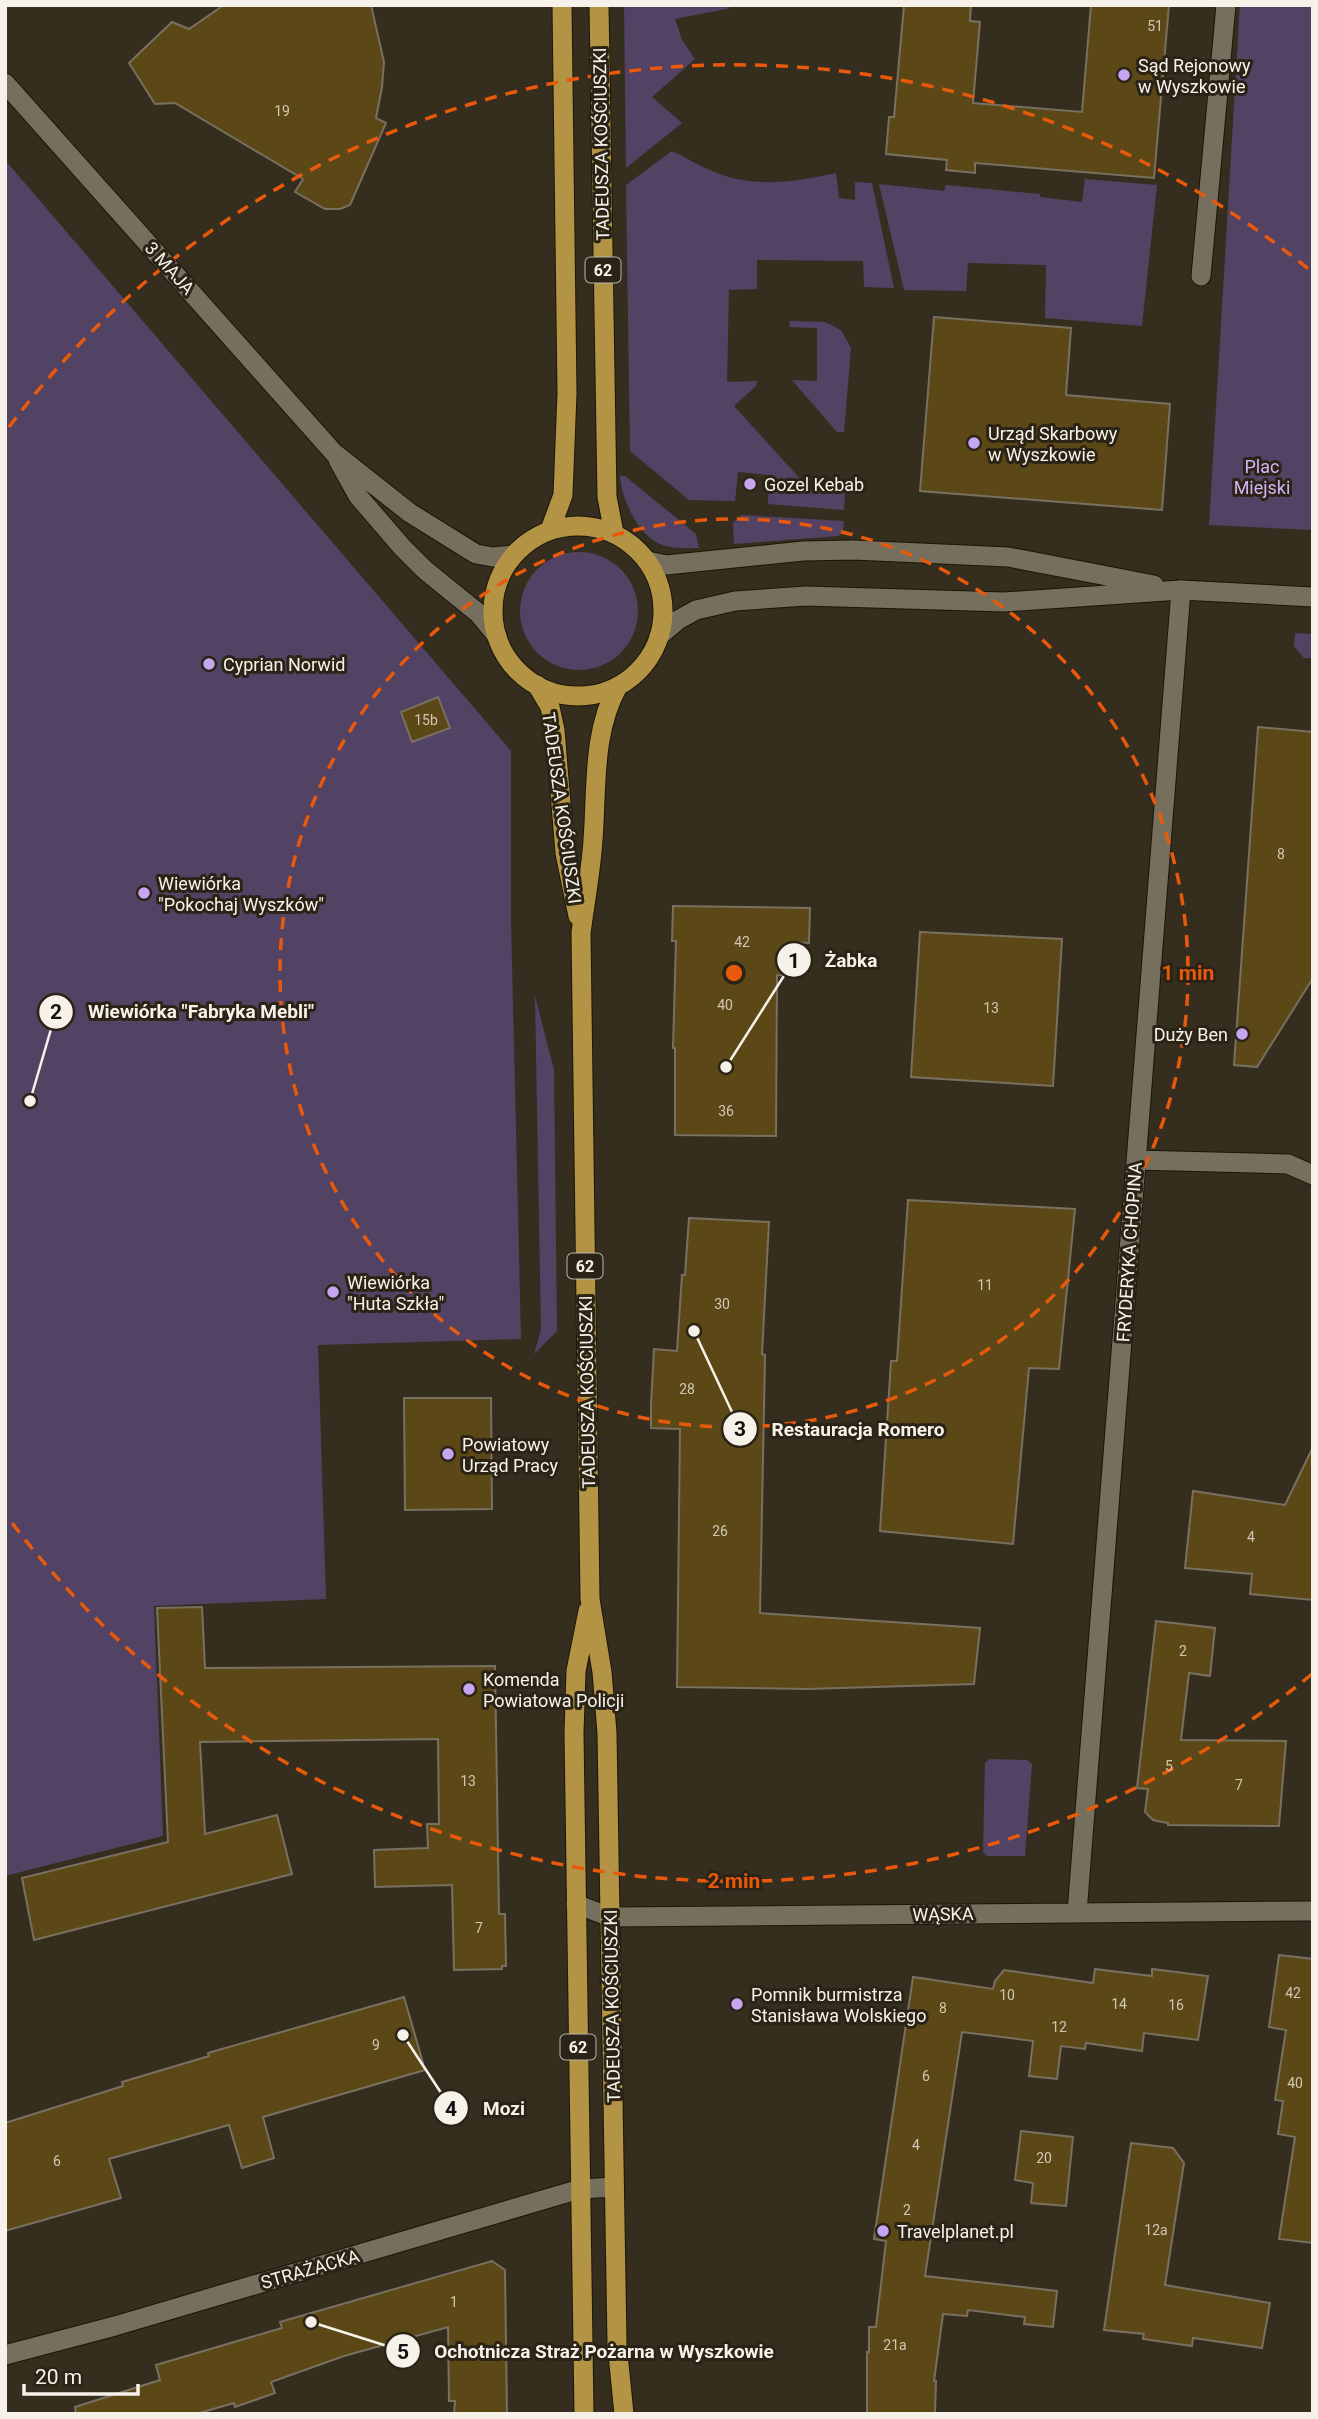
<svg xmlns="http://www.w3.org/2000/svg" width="1318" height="2419" viewBox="0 0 1318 2419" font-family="Roboto,sans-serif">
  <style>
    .green { fill: #524365 }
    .building { fill: #5c4817; stroke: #787060; stroke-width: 2 }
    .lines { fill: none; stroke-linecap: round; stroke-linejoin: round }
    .minor-casing { stroke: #1c1608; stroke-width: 21 }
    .tertiary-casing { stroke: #1c1608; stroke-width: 21 }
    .primary-casing { stroke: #1c1608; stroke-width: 21 }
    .minor { stroke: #766f5e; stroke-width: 19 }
    .tertiary { stroke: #766f5e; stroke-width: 19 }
    .primary { stroke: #b39444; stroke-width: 19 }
    .ring { fill: none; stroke: #e8590c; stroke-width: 3.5; stroke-dasharray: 12 9 }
    .poi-dot { fill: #c6a6f0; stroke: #2b2416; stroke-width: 2.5 }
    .labels { text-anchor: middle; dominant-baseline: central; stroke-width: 6; stroke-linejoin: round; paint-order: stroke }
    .number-label { font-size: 14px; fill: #d0c8b4 }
    .shield { fill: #2b2416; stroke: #bab4aa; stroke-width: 2 }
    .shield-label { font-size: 16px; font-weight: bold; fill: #f7f2e9 }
    .poi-label { font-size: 18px; fill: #f7f2e9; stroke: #2b2416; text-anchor: start }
    .street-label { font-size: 18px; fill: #f7f2e9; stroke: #2b2416 }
    .park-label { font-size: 18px; fill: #d3b4fa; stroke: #2b2416 }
    .centre { fill: #e8590c; stroke: #2b2416; stroke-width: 3.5 }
    .ring-label { font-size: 21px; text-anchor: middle; font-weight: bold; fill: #e8590c; stroke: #2b2416; stroke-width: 6; stroke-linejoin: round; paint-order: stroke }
    .leader { fill: none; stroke: #f7f2e9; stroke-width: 2.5 }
    .callout-dot { fill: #f7f2e9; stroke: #2b2416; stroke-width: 2.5 }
    .mark-label { font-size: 21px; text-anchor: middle; font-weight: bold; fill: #111 }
    .callout-label { font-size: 19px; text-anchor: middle; font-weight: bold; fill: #f7f2e9; stroke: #2b2416; stroke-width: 6; stroke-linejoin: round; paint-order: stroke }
  </style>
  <rect width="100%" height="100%" fill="#352e1f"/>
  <path class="green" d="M 624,5 L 720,5 L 731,8 L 675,19 L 682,40 L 695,59 L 652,97 L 682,123 L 626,168 Z
    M 1240,5 L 1313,5 L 1313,530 L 1209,525 Z
    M 672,151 C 687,158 701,167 717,173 C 755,188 797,182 836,173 L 839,198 L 855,200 L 855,182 L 872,183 L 894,288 L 864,287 L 863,261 L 757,260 L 757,289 L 729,290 L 727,382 L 757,381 L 756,386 L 734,406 L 814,494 L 833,477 L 845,492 L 844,510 L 768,504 L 769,475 L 738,472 L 735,501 L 689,500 L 630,451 L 626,185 Z
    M 5,160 L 511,751 L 511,921 L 521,1339 L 318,1345 L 326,1599 L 154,1606 L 163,1836 L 5,1876 Z
    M 1085,179 L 1157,185 L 1142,326 L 1045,318 L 1046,265 L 968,263 L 966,291 L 904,290 L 879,184 L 944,191 L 946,185 L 1040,194 L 1040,197 L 1082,202 Z
    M 789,321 L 825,322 L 841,330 L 851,348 L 844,432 L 837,432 L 792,380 L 817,381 L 817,328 L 790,327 Z
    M 620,476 L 625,476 L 696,534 L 699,548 C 686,548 672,549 660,544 C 638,535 621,498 620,476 Z
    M 742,515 L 844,521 L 843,531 L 839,536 L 734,544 L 733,523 Z
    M520 611a59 59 0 1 1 118 0a59 59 0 1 1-118 0Z
    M 1295,633 L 1313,634 L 1313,658 L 1304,658 L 1294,646 Z
    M 535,996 L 554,1070 L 557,1331 L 534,1354 L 541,1330 Z
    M 990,1759 L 1027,1760 L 1032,1764 L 1025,1856 L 987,1856 L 983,1852 L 985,1763 Z"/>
  <path class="building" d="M 224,5 L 371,5 L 384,62 L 382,87 L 376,118 L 386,123 L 350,205 L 340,209 L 325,209 L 295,192 L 303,179 L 175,103 L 155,104 L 129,63 L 172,22 L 189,29 Z
    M 904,5 L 971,5 L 970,21 L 980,22 L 973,103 L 1082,112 L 1091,5 L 1169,5 L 1154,178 L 975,163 L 975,173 L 946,170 L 947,160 L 886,154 L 889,117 L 894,117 Z
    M 934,317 L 1071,328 L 1066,395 L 1170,404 L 1162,510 L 920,491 Z
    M 438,697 L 450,728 L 412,742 L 401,712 Z
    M 1258,727 L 1313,732 L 1313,978 L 1257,1067 L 1234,1065 Z
    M 673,906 L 810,908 L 809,943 L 791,942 L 791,976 L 777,975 L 776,1136 L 675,1135 L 675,1048 L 673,1048 L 676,941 L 672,941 Z
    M 920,932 L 1062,939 L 1053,1086 L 911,1077 Z
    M 908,1200 L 1075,1209 L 1059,1369 L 1029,1368 L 1013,1544 L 880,1531 L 891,1361 L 897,1361 Z
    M 689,1218 L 769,1222 L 762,1354 L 765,1355 L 760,1613 L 980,1628 L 974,1684 L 807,1689 L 677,1687 L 680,1429 L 651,1428 L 651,1405 L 654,1349 L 677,1351 L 682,1275 L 685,1275 Z
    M 404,1398 L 491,1398 L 492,1509 L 405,1510 Z
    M 1313,1447 L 1313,1600 L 1250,1594 L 1252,1574 L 1185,1568 L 1193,1491 L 1285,1505 Z
    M 202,1607 L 205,1668 L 495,1666 L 499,1914 L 505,1914 L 506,1966 L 502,1966 L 502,1969 L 454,1970 L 452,1885 L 375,1887 L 374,1850 L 428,1848 L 427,1824 L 439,1824 L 438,1739 L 200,1742 L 205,1834 L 277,1815 L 292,1874 L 34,1940 L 22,1878 L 168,1842 L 157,1608 Z
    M 1156,1621 L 1215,1628 L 1210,1676 L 1189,1673 L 1181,1740 L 1286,1741 L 1279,1826 L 1168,1825 L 1168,1823 L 1153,1820 L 1145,1812 L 1148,1789 L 1137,1788 Z
    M 1279,1955 L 1313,1959 L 1313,2243 L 1279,2239 L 1295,2137 L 1278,2134 L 1283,2101 L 1275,2100 L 1286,2030 L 1269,2027 Z
    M 1095,1969 L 1152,1976 L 1152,1969 L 1208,1976 L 1198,2040 L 1144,2033 L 1142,2051 L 1086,2043 L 1085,2049 L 1061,2046 L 1057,2079 L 1029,2076 L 1033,2041 L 962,2032 L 925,2276 L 1057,2291 L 1053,2327 L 1024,2324 L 1025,2317 L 968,2310 L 967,2316 L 943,2314 L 934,2381 L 936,2381 L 935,2414 L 867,2414 L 867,2352 L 869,2352 L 869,2327 L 876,2327 L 886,2241 L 874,2239 L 913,1977 L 993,1989 L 995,1981 L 1004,1970 L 1093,1983 Z
    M 404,1997 L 425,2070 L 263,2117 L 274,2158 L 242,2168 L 229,2125 L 109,2159 L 121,2198 L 5,2231 L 5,2123 L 123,2086 L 122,2082 L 209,2056 L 208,2053 Z
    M 1021,2131 L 1073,2137 L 1066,2206 L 1031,2203 L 1033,2183 L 1015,2180 Z
    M 1131,2143 L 1173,2148 L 1184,2163 L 1165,2285 L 1270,2303 L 1262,2348 L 1193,2338 L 1192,2346 L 1143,2339 L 1144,2334 L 1104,2330 Z
    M 492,2261 L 505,2270 L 507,2414 L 454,2414 L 455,2401 L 449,2401 L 448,2327 L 344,2356 L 271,2382 L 275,2393 L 235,2407 L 234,2403 L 196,2414 L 76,2414 L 75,2407 L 160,2380 L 156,2365 L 282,2328 L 280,2322 Z"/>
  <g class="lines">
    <defs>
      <path id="minor" d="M 1201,276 L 1226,5
        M 1136,1160 L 1288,1164 L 1313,1175
        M 576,1904 L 610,1917 L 1313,1911
        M 1077,1913 L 1181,590
        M 5,2355 L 115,2326 L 580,2189 L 614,2187"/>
      <path id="tertiary" d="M 5,83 L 334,453 L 410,513 L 476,554 L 493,557 L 513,555
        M 338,460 L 358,496 L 402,547 L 425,570 L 478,613 L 497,636
        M 648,561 L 666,565 L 803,551 L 854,550 L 1008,557 L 1154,585
        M 659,636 L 678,620 L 696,610 L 735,601 L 806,596 L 1004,602 L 1181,590 L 1313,597"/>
      <path id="primary" d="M 599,5 L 607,497 L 614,533
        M493 611a85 85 0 1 1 170 0a85 85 0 1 1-170 0Z
        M 550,530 L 563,495 L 567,393 L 562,5
        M 537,685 L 550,707 L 555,730 L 565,853 L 578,916
        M 618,686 C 592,732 597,789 593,840 C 591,871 585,902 581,933 L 590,1599 L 602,1672 L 607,1733 L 617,2344 L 624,2414
        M 584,2414 L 574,1733 L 576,1671 L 588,1611"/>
    </defs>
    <use href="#minor" class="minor-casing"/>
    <use href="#tertiary" class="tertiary-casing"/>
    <use href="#primary" class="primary-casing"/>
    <use href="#minor" class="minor"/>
    <use href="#tertiary" class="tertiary"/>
    <use href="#primary" class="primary"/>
  </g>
  <g class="ring">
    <circle cx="734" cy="973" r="454"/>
    <path d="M1312 1674A908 908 0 0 1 9 1519M9 427A908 908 0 0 1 1312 272"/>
  </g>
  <g class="poi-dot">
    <circle cx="1124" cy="75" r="7"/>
    <circle cx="974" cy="443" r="7"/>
    <circle cx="750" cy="484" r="7"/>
    <circle cx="209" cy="664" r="7"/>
    <circle cx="144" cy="893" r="7"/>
    <circle cx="1242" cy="1034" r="7"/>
    <circle cx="333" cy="1292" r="7"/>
    <circle cx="448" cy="1454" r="7"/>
    <circle cx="469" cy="1689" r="7"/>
    <circle cx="737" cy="2004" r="7"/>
    <circle cx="883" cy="2231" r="7"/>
  </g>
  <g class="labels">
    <g class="number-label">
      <text x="1155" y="26">51</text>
      <text x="282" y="111">19</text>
      <text x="426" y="720">15b</text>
      <text x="1281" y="854">8</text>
      <text x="742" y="942">42</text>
      <text x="725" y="1005">40</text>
      <text x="991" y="1008">13</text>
      <text x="726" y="1111">36</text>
      <text x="985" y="1285">11</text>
      <text x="722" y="1304">30</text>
      <text x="687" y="1389">28</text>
      <text x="720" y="1531">26</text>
      <text x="1251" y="1537">4</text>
      <text x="1183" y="1651">2</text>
      <text x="1169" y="1766">5</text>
      <text x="468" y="1781">13</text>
      <text x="1239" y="1785">7</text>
      <text x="479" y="1928">7</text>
      <text x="1293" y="1993">42</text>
      <text x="1007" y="1995">10</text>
      <text x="1119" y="2004">14</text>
      <text x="1176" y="2005">16</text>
      <text x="943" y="2008">8</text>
      <text x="1059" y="2027">12</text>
      <text x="376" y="2045">9</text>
      <text x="926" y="2076">6</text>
      <text x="1295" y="2083">40</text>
      <text x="916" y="2145">4</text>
      <text x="1044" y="2158">20</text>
      <text x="57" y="2161">6</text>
      <text x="907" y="2210">2</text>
      <text x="1156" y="2230">12a</text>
      <text x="454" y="2302">1</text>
      <text x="895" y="2345">21a</text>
    </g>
    <g class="shield">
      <rect x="585.5" y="257.5" width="35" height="25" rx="5"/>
      <rect x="567.5" y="1253.5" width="35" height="25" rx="5"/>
      <rect x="560.5" y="2034.5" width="35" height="25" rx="5"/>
    </g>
    <g class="shield-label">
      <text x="603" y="270">62</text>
      <text x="585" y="1266">62</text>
      <text x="578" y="2047">62</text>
    </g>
    <g class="poi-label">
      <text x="1138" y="65">Sąd Rejonowy<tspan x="1138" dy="21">w Wyszkowie</tspan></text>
      <text x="988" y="433">Urząd Skarbowy<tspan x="988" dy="21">w Wyszkowie</tspan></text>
      <text x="764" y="484">Gozel Kebab</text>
      <text x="223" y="664">Cyprian Norwid</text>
      <text x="158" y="883">Wiewiórka<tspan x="158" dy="21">"Pokochaj Wyszków"</tspan></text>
      <text x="1228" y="1034" text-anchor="end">Duży Ben</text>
      <text x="347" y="1282">Wiewiórka<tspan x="347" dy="21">"Huta Szkła"</tspan></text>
      <text x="462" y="1444">Powiatowy<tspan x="462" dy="21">Urząd Pracy</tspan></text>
      <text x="483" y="1679">Komenda<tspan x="483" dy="21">Powiatowa Policji</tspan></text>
      <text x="751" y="1994">Pomnik burmistrza<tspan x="751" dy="21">Stanisława Wolskiego</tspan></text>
      <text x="897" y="2231">Travelplanet.pl</text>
    </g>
    <g class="street-label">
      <text transform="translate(601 144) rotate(-91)">TADEUSZA KOŚCIUSZKI</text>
      <text transform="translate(170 268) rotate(48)">3 MAJA</text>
      <text transform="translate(562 808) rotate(82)">TADEUSZA KOŚCIUSZKI</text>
      <text transform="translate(1129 1252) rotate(-86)">FRYDERYKA CHOPINA</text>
      <text transform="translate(587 1392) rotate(-91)">TADEUSZA KOŚCIUSZKI</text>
      <text transform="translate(943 1914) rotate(-1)">WĄSKA</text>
      <text transform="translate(612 2006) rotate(-91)">TADEUSZA KOŚCIUSZKI</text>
      <text transform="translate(310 2269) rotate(-16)">STRAŻACKA</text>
    </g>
    <g class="park-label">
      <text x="1262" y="466">Plac<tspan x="1262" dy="21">Miejski</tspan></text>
    </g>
  </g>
  <circle cx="734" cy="973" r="10" class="centre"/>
  <g class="ring-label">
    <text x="1188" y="980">1 min</text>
    <text x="734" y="1888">2 min</text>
  </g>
  <path class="leader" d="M726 1067L794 960M30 1101L56 1012M694 1331L740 1429M403 2035L451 2108M311 2322L403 2351"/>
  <g class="callout-dot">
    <circle cx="726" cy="1067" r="7"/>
    <circle cx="30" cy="1101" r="7"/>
    <circle cx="694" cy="1331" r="7"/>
    <circle cx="403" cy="2035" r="7"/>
    <circle cx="311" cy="2322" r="7"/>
    <circle cx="794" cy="960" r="18"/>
    <circle cx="56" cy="1012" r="18"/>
    <circle cx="740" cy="1429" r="18"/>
    <circle cx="451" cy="2108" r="18"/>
    <circle cx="403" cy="2351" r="18"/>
  </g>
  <g class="mark-label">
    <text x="794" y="968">1</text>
    <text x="56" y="1019">2</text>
    <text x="740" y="1436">3</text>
    <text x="451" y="2116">4</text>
    <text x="403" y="2359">5</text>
  </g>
  <g class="callout-label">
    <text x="851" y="967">Żabka</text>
    <text x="201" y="1018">Wiewiórka "Fabryka Mebli"</text>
    <text x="858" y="1436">Restauracja Romero</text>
    <text x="504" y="2115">Mozi</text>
    <text x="604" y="2358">Ochotnicza Straż Pożarna w Wyszkowie</text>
  </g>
  <rect width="1318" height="2419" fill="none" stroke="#f7f2e9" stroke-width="14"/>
  <path d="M24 2384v10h114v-10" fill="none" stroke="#f7f2e9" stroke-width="3.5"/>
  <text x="35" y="2384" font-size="21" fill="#f7f2e9" stroke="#2b2416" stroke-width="5" paint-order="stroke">20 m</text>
</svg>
